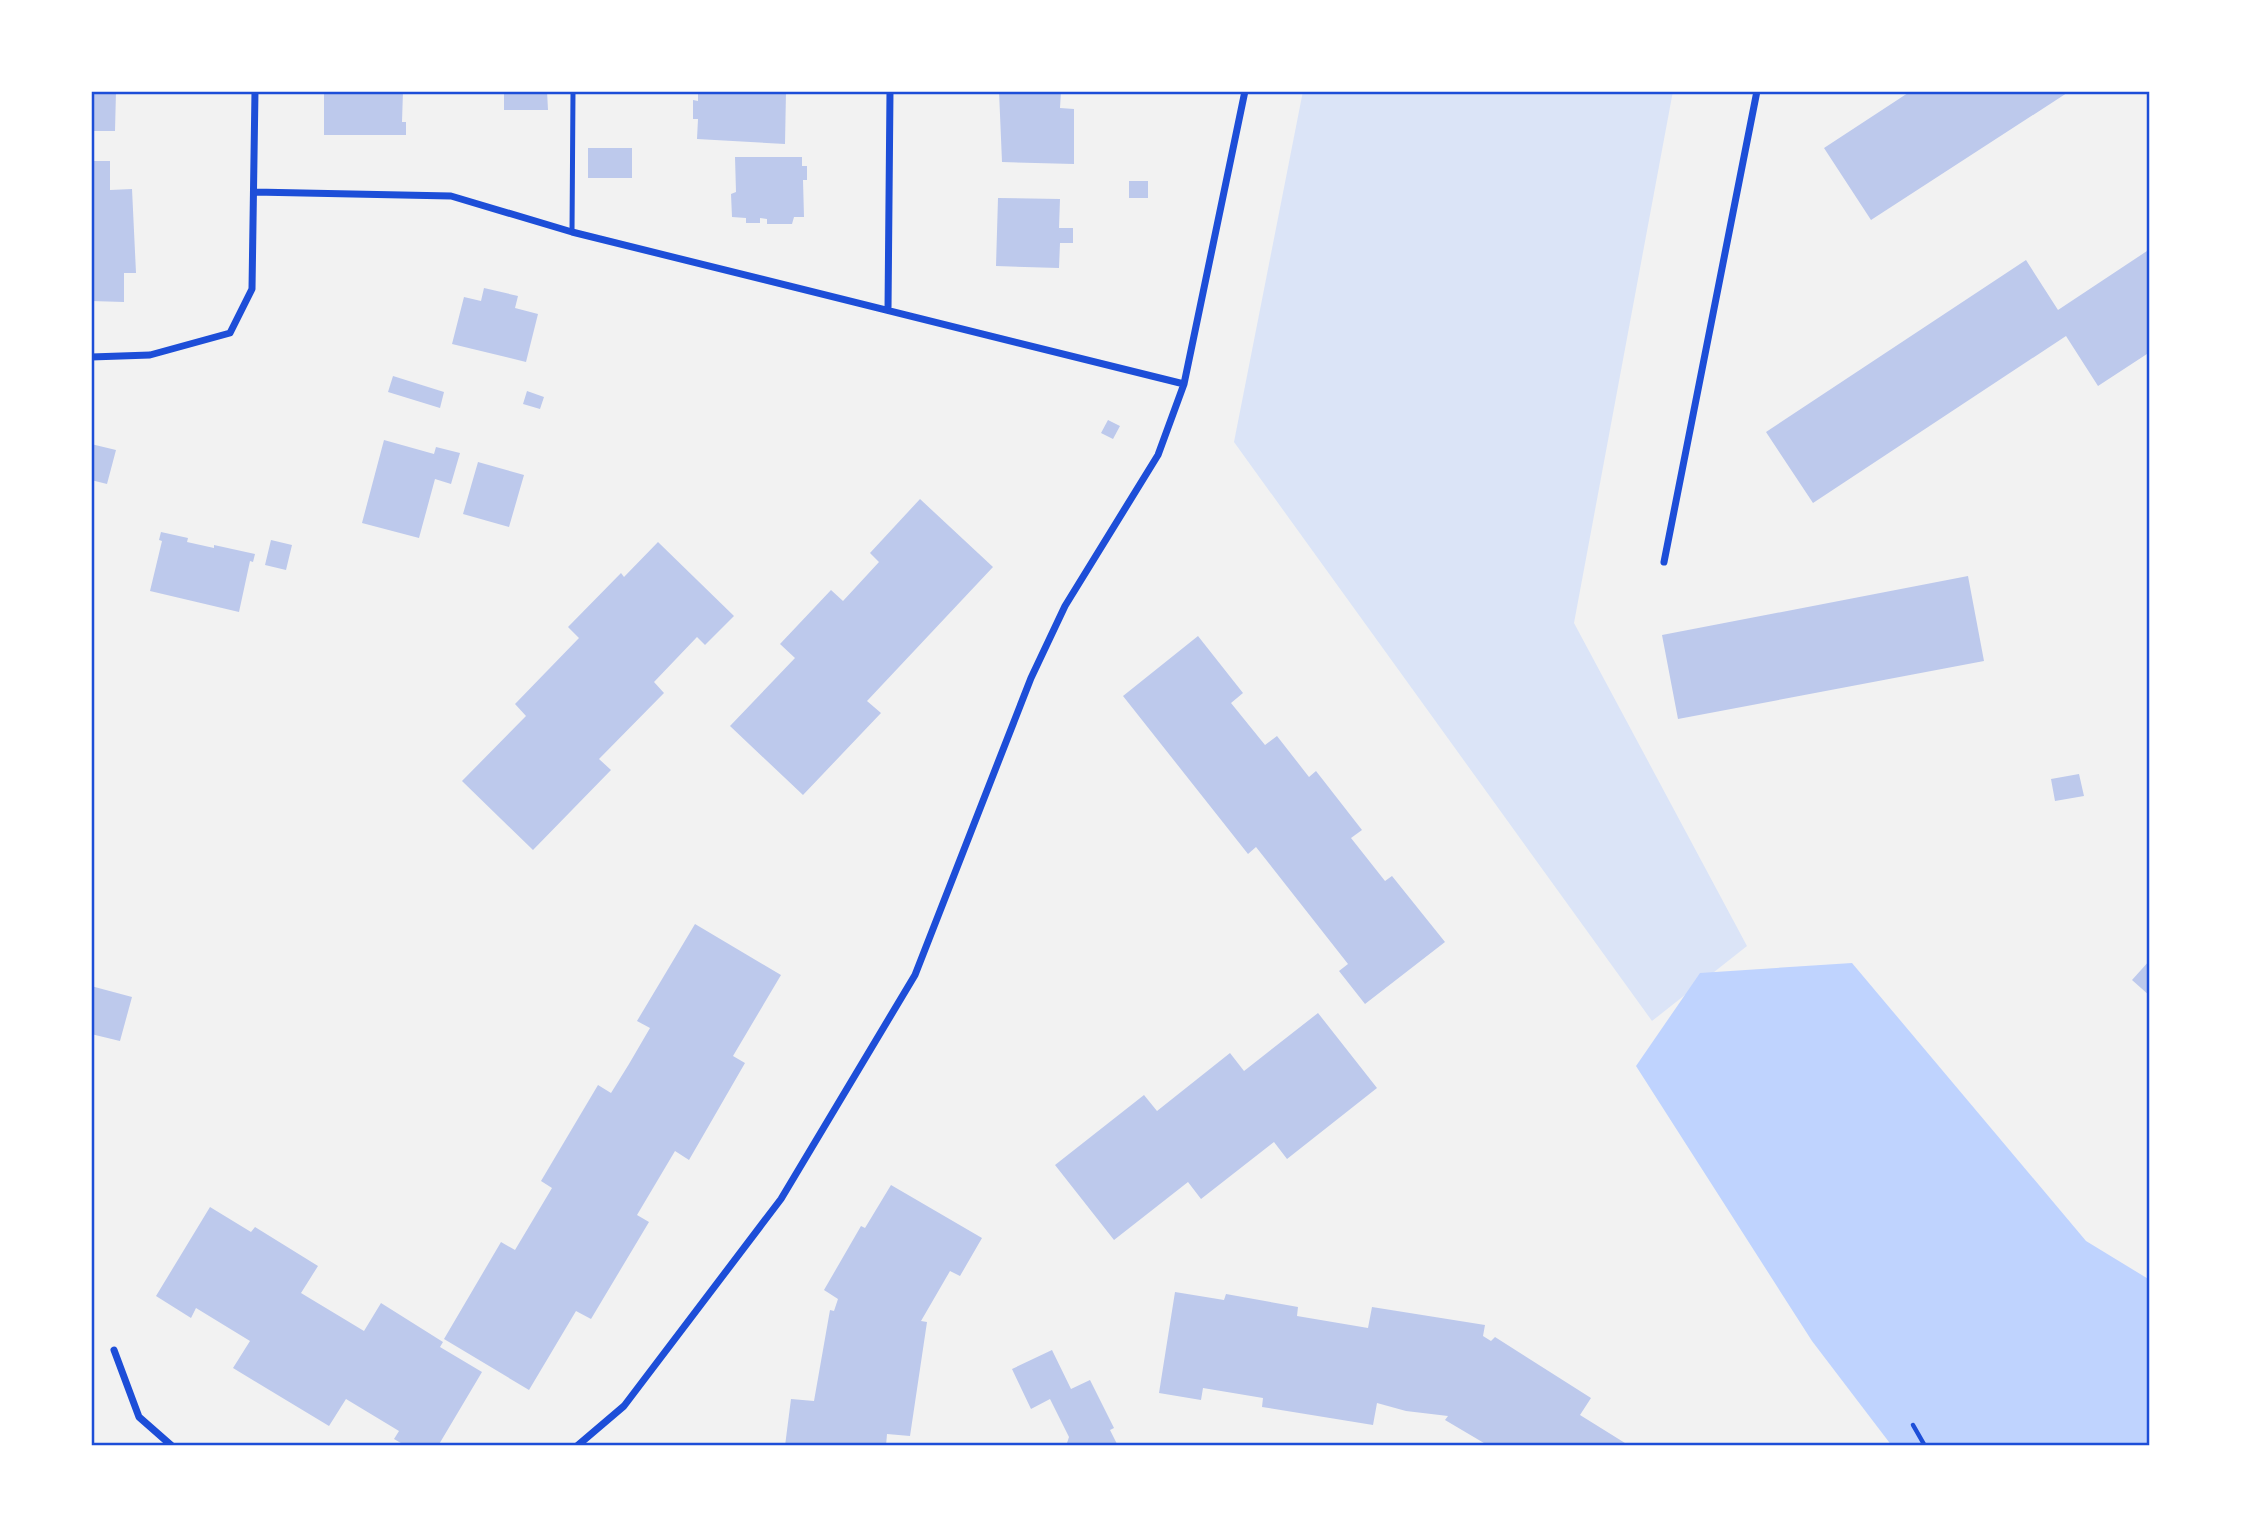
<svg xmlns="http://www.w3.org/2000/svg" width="2241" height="1537" viewBox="0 0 2241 1537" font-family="'PT Serif',serif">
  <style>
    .green { fill: #dbe4f7 }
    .water { fill: #bfd3fe }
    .building { fill: #bdc9ec }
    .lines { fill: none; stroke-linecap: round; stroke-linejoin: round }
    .path { stroke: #1d4ed8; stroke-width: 4.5 }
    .service { stroke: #1d4ed8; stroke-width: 5 }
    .minor { stroke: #1d4ed8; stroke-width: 7 }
    .neatline { fill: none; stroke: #1d4ed8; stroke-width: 2.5 }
  </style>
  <rect width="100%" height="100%" fill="#f2f2f2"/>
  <path class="green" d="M 1303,91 L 1673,91 L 1574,623 L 1747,946 L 1652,1021 L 1234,442 Z"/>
  <path class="water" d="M 1852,963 L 2086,1241 L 2150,1280 L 2150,1446 L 1892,1446 L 1812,1341 L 1636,1066 L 1700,973 Z"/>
  <path class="building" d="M 91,91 L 116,91 L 115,131 L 91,131 Z
    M 324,91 L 403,91 L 402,122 L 406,122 L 406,135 L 324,135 Z
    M 504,91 L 547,91 L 548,110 L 504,110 Z
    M 698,91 L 786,91 L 785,144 L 697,139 L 698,119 L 693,119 L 693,100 L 698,101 Z
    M 999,91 L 1061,91 L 1060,108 L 1074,109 L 1074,164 L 1002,162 Z
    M 1911,91 L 2070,91 L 1871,220 L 1824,148 Z
    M 588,148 L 632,148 L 632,178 L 588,178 Z
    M 735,157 L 802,157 L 802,166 L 807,166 L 807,180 L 803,180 L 804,217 L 794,217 L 792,224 L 767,224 L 767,219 L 760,218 L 760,223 L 746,223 L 746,218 L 732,217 L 731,194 L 736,192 Z
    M 91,161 L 110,161 L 110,190 L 132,189 L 136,273 L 124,273 L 124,302 L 91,301 Z
    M 1129,181 L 1148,181 L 1148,198 L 1129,198 Z
    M 998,198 L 1060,199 L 1059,228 L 1073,228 L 1073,243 L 1060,243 L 1059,268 L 996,266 Z
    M 2150,249 L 2150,352 L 2098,386 L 2066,336 L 1813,503 L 1766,432 L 2026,260 L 2058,310 Z
    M 484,288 L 518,296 L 515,308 L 538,314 L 526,362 L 452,344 L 464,297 L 481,301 Z
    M 393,376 L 444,392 L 440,408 L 388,392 Z
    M 527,391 L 544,397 L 540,409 L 523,404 Z
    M 1108,420 L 1120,426 L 1113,439 L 1101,433 Z
    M 384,440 L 434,454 L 436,447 L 460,453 L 451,484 L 435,479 L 419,538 L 362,523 Z
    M 91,444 L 116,450 L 107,484 L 91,480 Z
    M 478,462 L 524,475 L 509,527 L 463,514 Z
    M 920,499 L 993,567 L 867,701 L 881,713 L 803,795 L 730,726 L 795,658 L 780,644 L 831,590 L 843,601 L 879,562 L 870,553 Z
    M 161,532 L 188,538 L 187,542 L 214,548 L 214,545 L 255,554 L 253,562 L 250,561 L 239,612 L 150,591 L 162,541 L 159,540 Z
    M 271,540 L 292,545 L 286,570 L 265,565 Z
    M 658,542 L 734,616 L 705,645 L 697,637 L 654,682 L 664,693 L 599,759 L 611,770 L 533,850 L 462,781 L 526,716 L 515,704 L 579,638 L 568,627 L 621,573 L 624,577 Z
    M 1968,576 L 1984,661 L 1678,719 L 1662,635 Z
    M 1198,636 L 1243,693 L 1231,703 L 1265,745 L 1277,736 L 1309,777 L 1316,771 L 1362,830 L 1351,838 L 1385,881 L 1392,876 L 1445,942 L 1365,1004 L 1339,971 L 1348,964 L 1256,847 L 1248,854 L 1123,696 Z
    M 2079,774 L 2084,796 L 2055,801 L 2051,779 Z
    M 695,924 L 781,975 L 733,1056 L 745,1063 L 689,1160 L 675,1151 L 637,1215 L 649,1222 L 591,1319 L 576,1311 L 529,1390 L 444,1339 L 501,1242 L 515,1250 L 552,1188 L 541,1181 L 598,1085 L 611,1093 L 629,1064 L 650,1028 L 637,1021 Z
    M 2150,960 L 2150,996 L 2132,980 Z
    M 91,986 L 132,997 L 120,1041 L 91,1034 Z
    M 1318,1013 L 1377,1088 L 1287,1159 L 1274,1142 L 1201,1199 L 1188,1182 L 1114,1240 L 1055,1165 L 1144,1095 L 1157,1111 L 1230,1053 L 1244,1071 Z
    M 891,1185 L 982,1238 L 960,1276 L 950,1271 L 921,1321 L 927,1322 L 910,1436 L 887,1434 L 886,1446 L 785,1446 L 791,1399 L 814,1401 L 830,1310 L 834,1311 L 838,1299 L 824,1290 L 861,1226 L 865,1228 Z
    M 210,1207 L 251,1232 L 255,1227 L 318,1266 L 301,1293 L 364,1331 L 381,1303 L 443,1342 L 440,1347 L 482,1372 L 438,1446 L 406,1446 L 394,1439 L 399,1431 L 346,1399 L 329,1426 L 233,1368 L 250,1341 L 196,1308 L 191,1318 L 156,1296 Z
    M 1175,1292 L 1224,1300 L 1226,1294 L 1298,1307 L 1297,1316 L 1368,1328 L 1372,1307 L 1485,1325 L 1483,1336 L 1491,1341 L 1495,1337 L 1591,1398 L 1580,1415 L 1625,1443 L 1624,1446 L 1489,1446 L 1445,1420 L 1448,1416 L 1406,1411 L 1377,1403 L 1373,1425 L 1262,1407 L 1263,1398 L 1203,1388 L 1201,1400 L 1159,1393 Z
    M 1052,1350 L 1071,1389 L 1090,1380 L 1114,1428 L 1110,1430 L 1118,1446 L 1066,1446 L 1069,1437 L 1050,1399 L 1031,1409 L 1012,1369 Z"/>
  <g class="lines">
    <path class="path" d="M 1913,1425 L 1925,1446"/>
    <path class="service" d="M 572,232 L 573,91"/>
    <path class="minor" d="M 254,192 L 451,196 L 572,232 L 1184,384
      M 888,310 L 890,91
      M 91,357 L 150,355 L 230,333 L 252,289 L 255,91
      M 1664,562 L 1757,91
      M 114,1350 L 139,1417 L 172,1446
      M 577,1446 L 624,1406 L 781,1199 L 915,975 L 1031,678 L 1065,606 L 1158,455 L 1184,384 L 1245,91"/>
  </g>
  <rect width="2241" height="1537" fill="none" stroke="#ffffff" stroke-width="186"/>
  <rect x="93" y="93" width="2055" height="1351" class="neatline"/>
</svg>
